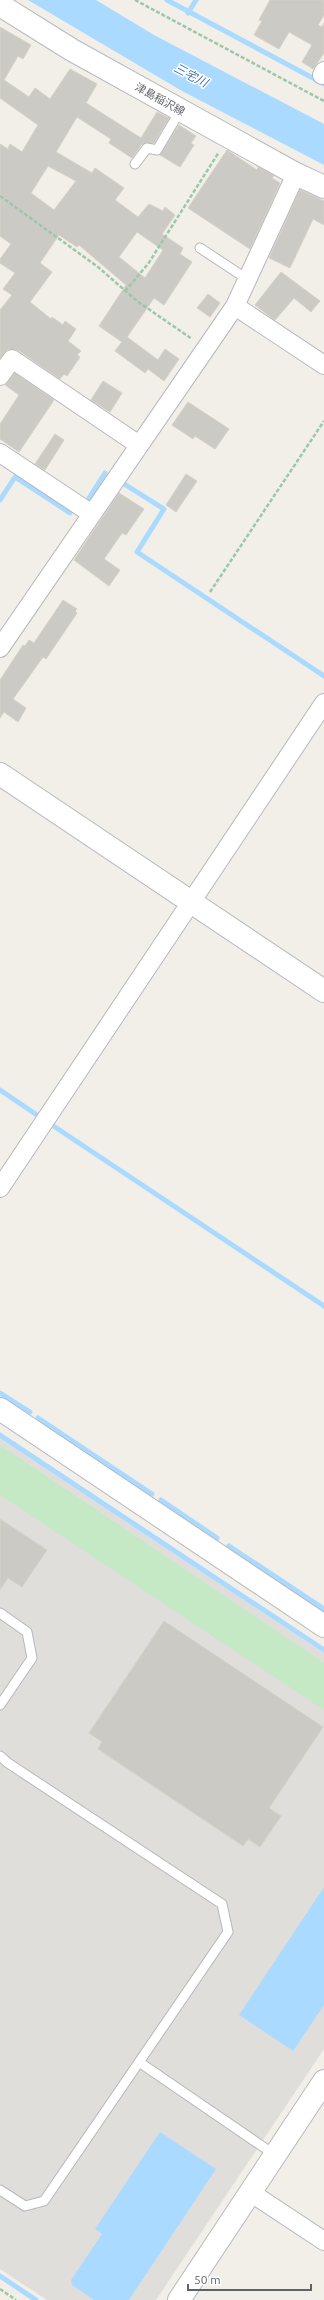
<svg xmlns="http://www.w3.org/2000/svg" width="324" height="2300" viewBox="0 0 324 2300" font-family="Ubuntu,'Noto Sans JP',sans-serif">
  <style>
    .industrial { fill: #e0deda }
    .green { fill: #c5e8c5 }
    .water { fill: #aadaff }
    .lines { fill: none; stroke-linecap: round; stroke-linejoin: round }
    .stream { stroke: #aadaff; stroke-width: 5 }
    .building { fill: #cccac5; stroke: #d6d1c6; fill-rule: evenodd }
    .lane-casing { stroke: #b5b8bc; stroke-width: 11 }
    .street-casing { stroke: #b5b8bc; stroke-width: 20 }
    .secondary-casing { stroke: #b6babf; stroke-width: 24 }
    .path { stroke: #9cc7a9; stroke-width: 2.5; stroke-dasharray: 4 2; stroke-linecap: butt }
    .lane { stroke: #fff; stroke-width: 9 }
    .street { stroke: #fff; stroke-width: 18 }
    .secondary { stroke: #fff; stroke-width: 22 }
    .labels { text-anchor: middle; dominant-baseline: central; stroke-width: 3; stroke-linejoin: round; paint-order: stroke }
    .street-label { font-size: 11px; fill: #5f6368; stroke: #fff }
    .water-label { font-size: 12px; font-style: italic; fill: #4174aa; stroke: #fff }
  </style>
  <rect width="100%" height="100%" fill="#f1efe8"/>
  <path class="industrial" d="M 0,1437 L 324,1653 L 324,2049 L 156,2300 L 47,2300 L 0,2269 Z"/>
  <path class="green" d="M 0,1445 L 324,1663 L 324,1710 L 0,1495 Z"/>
  <path class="water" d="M 28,0 L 96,0 L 154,35 L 324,124 L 324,165 L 182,91 Z
    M 324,1887 L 324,2005 L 293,2051 L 239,2015 Z
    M 160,2132 L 216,2169 L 129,2300 L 94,2300 L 72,2285 L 71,2280 L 102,2234 L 95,2229 Z"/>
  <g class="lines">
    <path class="stream" d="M 167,0 L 324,84
      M 188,13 L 196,0
      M 121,482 L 164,509 L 137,552 L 324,676
      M 89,498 L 105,473
      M 0,500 L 15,477 L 70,513
      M 0,1090 L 37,1115
      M 52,1125 L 324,1306
      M 0,1393 L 30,1412
      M 38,1418 L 152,1494
      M 0,1435 L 324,1650
      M 161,1500 L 217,1538
      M 229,1546 L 324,1609
      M 0,2276 L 36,2300"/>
  </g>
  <path class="building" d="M 270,0 L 324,0 L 324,15 L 318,25 L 322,27 L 324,23 L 324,53 L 313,69 L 302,62 L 312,45 L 289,32 L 279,49 L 254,35 L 262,21 L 259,20 Z
    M 0,27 L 31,45 L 23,59 L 18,56 L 4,80 L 29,97 L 35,88 L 50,99 L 70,69 L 97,84 L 86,103 L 141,138 L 157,112 L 169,118 L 154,143 L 142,144 L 132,158 L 109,143 L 111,139 L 77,117 L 56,152 L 92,173 L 95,168 L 124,188 L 115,200 L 138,217 L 149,204 L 163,211 L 165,207 L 175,215 L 162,234 L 183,248 L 180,254 L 192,262 L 164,305 L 154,298 L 127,337 L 158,360 L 165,349 L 179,359 L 164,381 L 148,369 L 145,373 L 115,351 L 122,342 L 99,326 L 126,285 L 79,245 L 77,247 L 59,235 L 40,263 L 52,272 L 30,302 L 51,319 L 52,317 L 63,325 L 65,321 L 76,329 L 68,341 L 81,351 L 77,355 L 80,357 L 67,376 L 64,374 L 60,379 L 18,350 L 8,349 L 0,358 L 0,310 L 12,295 L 3,289 L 15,273 L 0,263 L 0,259 L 11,244 L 0,236 L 0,144 L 8,149 L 10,144 L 22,152 L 38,125 L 0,98 ZM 48,166 L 76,181 L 54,210 L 31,193 ZM 137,232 L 163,250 L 145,278 L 119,257 Z
    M 179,125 L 196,136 L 191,143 L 194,145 L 180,167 L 160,155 Z
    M 227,150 L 257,170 L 258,167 L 274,176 L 272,178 L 280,183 L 250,249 L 188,208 Z
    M 300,190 L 324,201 L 324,225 L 313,219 L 290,268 L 269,258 Z
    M 281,272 L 320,301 L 311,312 L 294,298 L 275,320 L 255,305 Z
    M 208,294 L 220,303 L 210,317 L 197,308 Z
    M 15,373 L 54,400 L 19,452 L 0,439 L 0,424 L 19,395 L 5,385 Z
    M 103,381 L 122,393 L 110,412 L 91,400 Z
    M 188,402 L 229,429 L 215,449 L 195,436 L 193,439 L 172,425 Z
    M 55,434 L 64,440 L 45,470 L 35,464 Z
    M 186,474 L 197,481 L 176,512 L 166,505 Z
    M 119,493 L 144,509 L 126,535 L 122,533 L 104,559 L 120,570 L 109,586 L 74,560 Z
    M 63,600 L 77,609 L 75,611 L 77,613 L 46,659 L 43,657 L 13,699 L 26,708 L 18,722 L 4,712 L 0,718 L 0,680 L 23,645 L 25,646 L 29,640 L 34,643 Z
    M 0,1519 L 47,1550 L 22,1587 L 8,1578 L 0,1590 Z
    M 164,1621 L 323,1727 L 269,1808 L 281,1816 L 260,1847 L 248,1839 L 243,1846 L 98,1749 L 102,1742 L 89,1733 Z"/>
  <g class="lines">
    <defs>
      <path id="lane" d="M 135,164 L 147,148 L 157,150 L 180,111
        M 200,248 L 247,279
        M 0,1613 L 27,1632 L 32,1658 L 0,1705
        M 0,1756 L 8,1763 L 222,1904 L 228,1932 L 44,2201 L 25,2206 L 0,2190
        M 139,2062 L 275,2155"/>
      <path id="street" d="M 322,75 L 324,71
        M 235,306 L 324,365
        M 0,376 L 12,359 L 139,445
        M 0,453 L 92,514
        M 0,648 L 235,306 L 296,174
        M 0,1188 L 324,703
        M 250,2192 L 324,2241"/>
      <path id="secondary" d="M 0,5 L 72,50 L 296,174 L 324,187
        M 0,774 L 324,991
        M 0,1409 L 324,1626
        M 179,2300 L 324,2081"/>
    </defs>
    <use href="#lane" class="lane-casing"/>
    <use href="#street" class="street-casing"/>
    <use href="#secondary" class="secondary-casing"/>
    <path class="path" d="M 135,0 L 324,101
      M 0,196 L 98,267 L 137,301 L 192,339
      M 125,291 L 148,264 L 219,152
      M 210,592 L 324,421
      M 0,2289 L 16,2300"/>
    <use href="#lane" class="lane"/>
    <use href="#street" class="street"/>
    <use href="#secondary" class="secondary"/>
  </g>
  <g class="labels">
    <g class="street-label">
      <text transform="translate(160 99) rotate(29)">津島稲沢線</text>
    </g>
    <g class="water-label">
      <text transform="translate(191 75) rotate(28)">三宅川</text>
    </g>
  </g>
  <path d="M188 2284v6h123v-6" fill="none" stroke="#5f6368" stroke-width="2"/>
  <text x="194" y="2284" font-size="12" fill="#5f6368" stroke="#ffffff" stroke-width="3" paint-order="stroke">50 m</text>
</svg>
